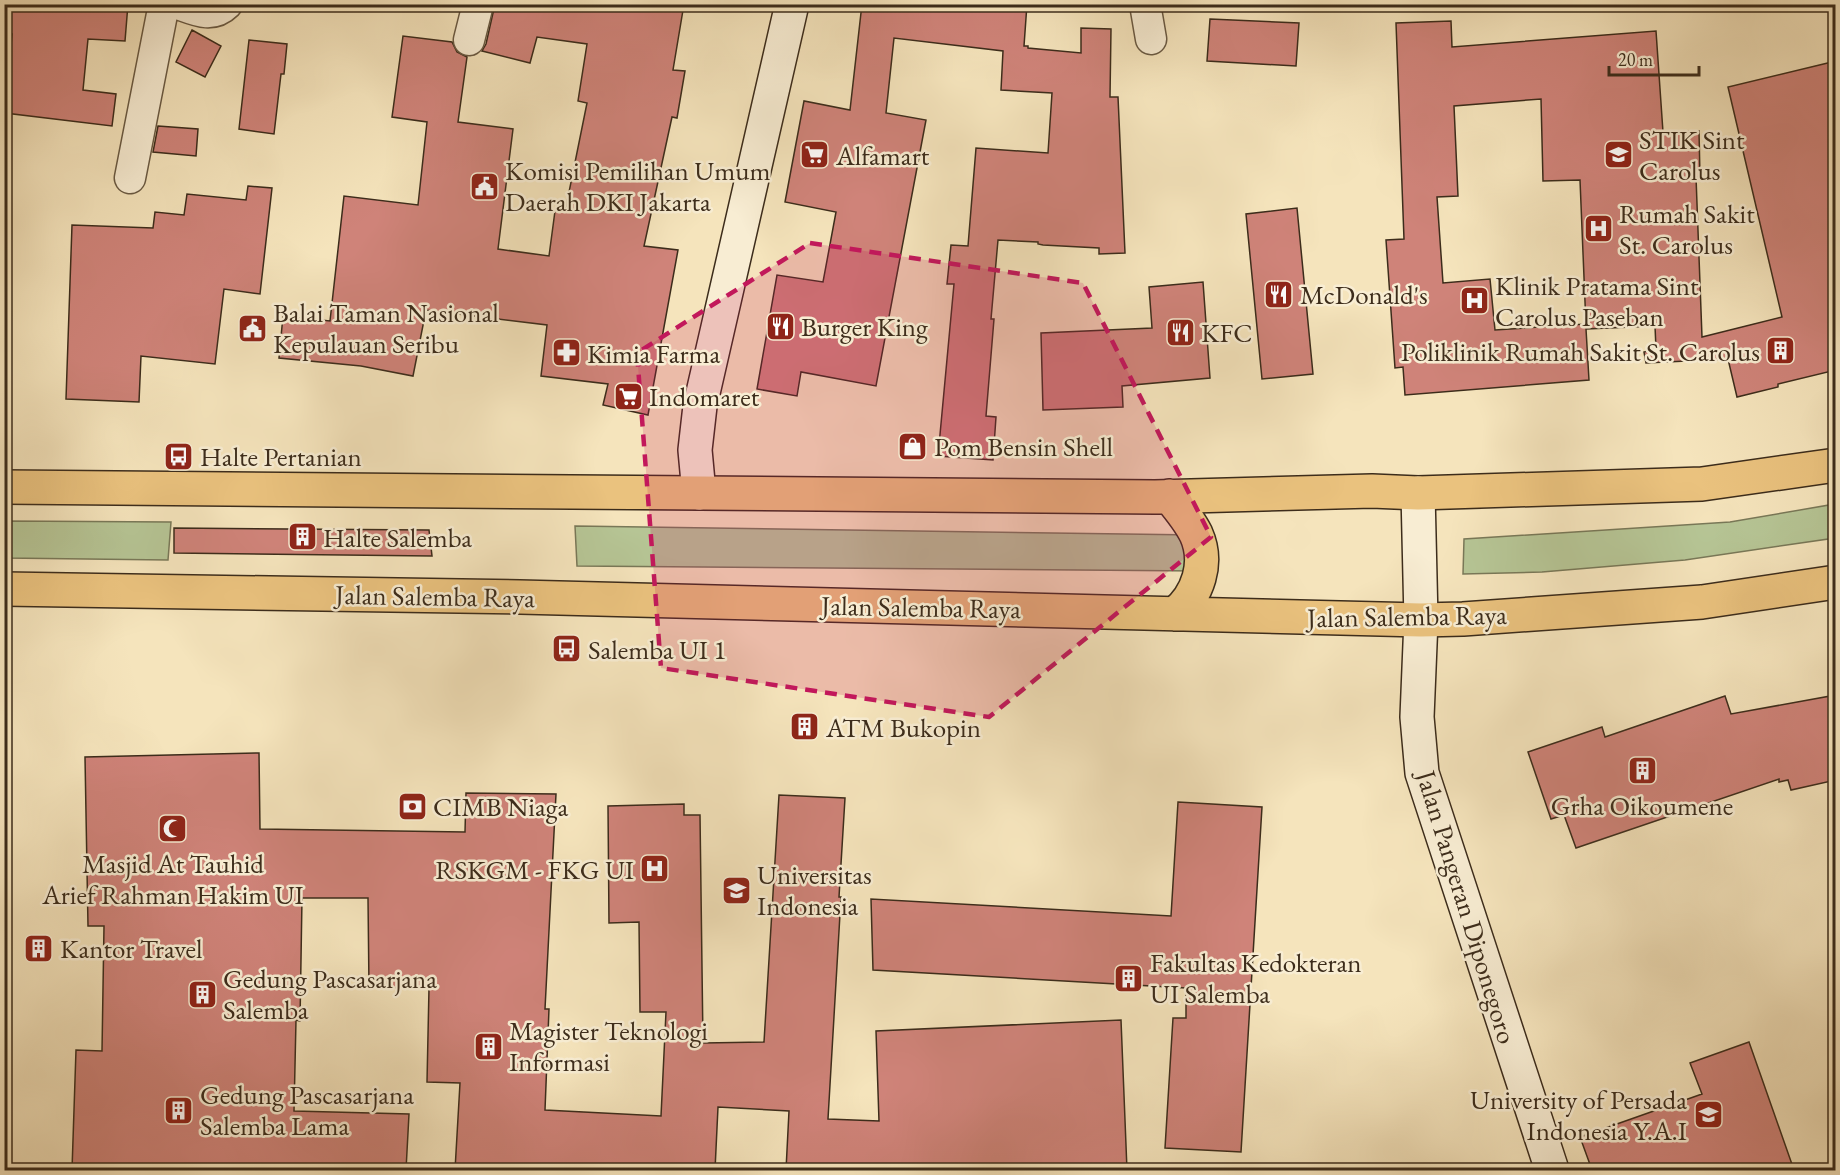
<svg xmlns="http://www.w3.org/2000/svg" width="1840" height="1175" viewBox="0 0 1840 1175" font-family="'EB Garamond',serif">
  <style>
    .green { fill: #b6c595; stroke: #797858; stroke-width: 1.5 }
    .building { fill: #cf8379; stroke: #3c2c1b; stroke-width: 1.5; fill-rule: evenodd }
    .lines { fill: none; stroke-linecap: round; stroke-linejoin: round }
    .street-casing { stroke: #6a5a43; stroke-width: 33 }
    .secondary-casing { stroke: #3c2c1b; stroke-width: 36 }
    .primary-casing { stroke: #3c2c1b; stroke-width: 36 }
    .street { stroke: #f8edd3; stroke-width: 30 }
    .secondary { stroke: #f8edd3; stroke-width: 33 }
    .primary { stroke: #eac27e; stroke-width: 33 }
    .marked { fill: #c2185b; fill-opacity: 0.2; stroke: #c2185b; stroke-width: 4.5; stroke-dasharray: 12 8; stroke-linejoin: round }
    .labels { text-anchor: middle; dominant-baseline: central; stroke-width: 5; stroke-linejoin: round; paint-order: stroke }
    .poi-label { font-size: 27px; fill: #3c2c1b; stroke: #f8edd3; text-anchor: start }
    .street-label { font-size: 27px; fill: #3c2c1b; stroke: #f8edd3 }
  </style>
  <rect width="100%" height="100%" fill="#f5e4bc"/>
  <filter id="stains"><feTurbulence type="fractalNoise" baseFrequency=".00333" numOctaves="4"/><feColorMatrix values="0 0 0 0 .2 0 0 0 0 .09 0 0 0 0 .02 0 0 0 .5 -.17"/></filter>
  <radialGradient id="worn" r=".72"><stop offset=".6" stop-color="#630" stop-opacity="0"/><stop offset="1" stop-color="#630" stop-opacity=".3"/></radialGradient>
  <path class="green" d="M 1835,504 L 1835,538 L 1685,560 L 1542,572 L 1463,574 L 1464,539 L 1730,522 Z
    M 5,521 L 171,522 L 168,560 L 5,558 Z
    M 575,526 L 1196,535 L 1200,571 L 577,566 Z"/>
  <path class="building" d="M 8,4 L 128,4 L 125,41 L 88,39 L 83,90 L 116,94 L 112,126 L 5,113 L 12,34 L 6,34 Z
    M 495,4 L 684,4 L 673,70 L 685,71 L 677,118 L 672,117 L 644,246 L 678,250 L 648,415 L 603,405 L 608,384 L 541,376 L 547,325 L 426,310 L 413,376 L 361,366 L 279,358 L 283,316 L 330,321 L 344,196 L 418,205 L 427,122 L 392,117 L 403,36 L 452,42 L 457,52 L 467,57 L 458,122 L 513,129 L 498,249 L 549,256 L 555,211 L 565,212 L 587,103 L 578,101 L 587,44 L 537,37 L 530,63 L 482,51 L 486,44 Z
    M 862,4 L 1027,4 L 1024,46 L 1028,46 L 1028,48 L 1081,53 L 1081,28 L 1111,29 L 1110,97 L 1118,97 L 1125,253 L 1099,254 L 1099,248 L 1043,245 L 1038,244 L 1038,242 L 998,240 L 991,319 L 994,319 L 986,416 L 996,417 L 993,460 L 938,456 L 954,284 L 947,284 L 951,245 L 968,246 L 976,148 L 1048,153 L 1052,93 L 1001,90 L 1003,51 L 894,38 L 886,113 L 926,120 L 876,386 L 801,372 L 797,396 L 757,389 L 777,275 L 823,282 L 836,212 L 785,202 L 804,101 L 850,110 Z
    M 1210,19 L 1299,23 L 1296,66 L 1207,61 Z
    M 1451,21 L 1452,47 L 1656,31 L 1663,132 L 1699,131 L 1700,177 L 1696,177 L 1702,337 L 1782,317 L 1728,87 L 1836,61 L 1836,370 L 1778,384 L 1778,387 L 1737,397 L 1728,359 L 1646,363 L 1644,352 L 1656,349 L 1655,326 L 1586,329 L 1589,380 L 1405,395 L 1403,367 L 1395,368 L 1386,240 L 1404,239 L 1396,23 ZM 1541,99 L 1543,181 L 1580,180 L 1586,326 L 1586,324 L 1495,330 L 1490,279 L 1443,283 L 1437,197 L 1458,196 L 1454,106 Z
    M 192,30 L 221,46 L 205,77 L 176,62 Z
    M 249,40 L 287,44 L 284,74 L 281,74 L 274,134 L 239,129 Z
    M 158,126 L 198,129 L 196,156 L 153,152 Z
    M 248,186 L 272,188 L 260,294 L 224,289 L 215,364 L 141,356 L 139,402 L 66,399 L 72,225 L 153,228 L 155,212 L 184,215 L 187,194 L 246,200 Z
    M 1297,208 L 1313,374 L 1262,379 L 1246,214 Z
    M 1203,282 L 1210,378 L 1122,386 L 1123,407 L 1043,410 L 1041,333 L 1152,328 L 1149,287 Z
    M 174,528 L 429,530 L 432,556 L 174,553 Z
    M 1836,695 L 1836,780 L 1791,790 L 1788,780 L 1779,782 L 1779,779 L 1576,848 L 1564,815 L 1551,819 L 1528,752 L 1602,727 L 1605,737 L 1725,696 L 1731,714 Z
    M 259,753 L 260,829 L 465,832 L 466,793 L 556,794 L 545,1009 L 549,1009 L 545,1110 L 661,1116 L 666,1012 L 640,1012 L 639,922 L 609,923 L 608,806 L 684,804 L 684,815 L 700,815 L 703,1043 L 764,1042 L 779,795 L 845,798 L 839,897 L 841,897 L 828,1119 L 879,1121 L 876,1031 L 1121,1020 L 1127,1170 L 786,1170 L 789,1111 L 718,1107 L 715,1170 L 455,1170 L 460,1083 L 427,1082 L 429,988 L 369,988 L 368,898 L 302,898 L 300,1021 L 296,1020 L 294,1111 L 409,1114 L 406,1170 L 72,1170 L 76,1050 L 102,1051 L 104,926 L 88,926 L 85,757 Z
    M 1178,802 L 1262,807 L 1241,1152 L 1165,1148 L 1173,1018 L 1186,1018 L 1186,988 L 873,970 L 871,899 L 1171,916 Z
    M 1749,1042 L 1794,1170 L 1592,1170 L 1580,1137 L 1702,1094 L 1690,1063 Z"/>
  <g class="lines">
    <defs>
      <path id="street" d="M 178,4 C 195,10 212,19 227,4
        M 1145,4 L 1151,39
        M 469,40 L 478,4
        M 130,178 L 164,4"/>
      <path id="secondary" d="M 699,493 L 695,450 L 700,406 L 792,4
        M 1418,493 L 1421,620 L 1417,717 L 1422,773 L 1552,1170"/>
      <path id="primary" d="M 4,487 L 1155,497 L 1372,491 L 1418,493 L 1702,484 L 1836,465
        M 1169,496 C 1179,508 1189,520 1196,534 C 1209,563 1198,595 1175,614
        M 4,589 L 520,597 L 1421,620 L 1463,619 L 1702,602 L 1836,582"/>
    </defs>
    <use href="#street" class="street-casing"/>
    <use href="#secondary" class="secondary-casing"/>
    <use href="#primary" class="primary-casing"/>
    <use href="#street" class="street"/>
    <use href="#secondary" class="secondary"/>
    <use href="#primary" class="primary"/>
  </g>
  <path class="marked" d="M 810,243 L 1083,283 L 1211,537 L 989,717 L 661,668 L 637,353 Z"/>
  <defs>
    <symbol id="supermarket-square" viewBox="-11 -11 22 22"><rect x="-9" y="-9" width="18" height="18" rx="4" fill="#8f2418" stroke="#f8edd3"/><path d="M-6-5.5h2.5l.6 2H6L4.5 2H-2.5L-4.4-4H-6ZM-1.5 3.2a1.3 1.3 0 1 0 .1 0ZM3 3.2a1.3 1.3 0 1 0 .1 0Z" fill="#fff"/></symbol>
    <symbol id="university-square" viewBox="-11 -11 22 22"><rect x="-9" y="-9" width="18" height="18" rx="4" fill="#8f2418" stroke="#f8edd3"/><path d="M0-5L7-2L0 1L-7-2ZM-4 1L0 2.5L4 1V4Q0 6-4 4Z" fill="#fff"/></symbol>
    <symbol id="civic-square" viewBox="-11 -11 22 22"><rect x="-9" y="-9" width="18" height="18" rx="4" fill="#8f2418" stroke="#f8edd3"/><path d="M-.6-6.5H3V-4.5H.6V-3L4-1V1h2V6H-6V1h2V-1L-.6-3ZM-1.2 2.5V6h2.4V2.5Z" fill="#fff"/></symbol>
    <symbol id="hospital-square" viewBox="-11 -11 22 22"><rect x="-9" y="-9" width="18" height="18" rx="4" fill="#8f2418" stroke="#f8edd3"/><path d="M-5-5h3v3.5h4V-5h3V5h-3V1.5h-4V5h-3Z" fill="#fff"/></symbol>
    <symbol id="restaurant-square" viewBox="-11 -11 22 22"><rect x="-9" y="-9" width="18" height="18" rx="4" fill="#8f2418" stroke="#f8edd3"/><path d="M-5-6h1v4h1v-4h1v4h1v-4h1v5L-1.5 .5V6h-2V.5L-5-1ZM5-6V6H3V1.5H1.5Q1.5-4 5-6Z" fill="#fff"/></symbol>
    <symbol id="building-square" viewBox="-11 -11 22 22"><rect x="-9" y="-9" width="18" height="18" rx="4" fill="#8f2418" stroke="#f8edd3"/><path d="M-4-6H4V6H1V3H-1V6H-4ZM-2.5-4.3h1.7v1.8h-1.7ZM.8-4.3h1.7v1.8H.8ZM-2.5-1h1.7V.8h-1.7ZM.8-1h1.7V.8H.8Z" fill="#fff"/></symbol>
    <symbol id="pharmacy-square" viewBox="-11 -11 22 22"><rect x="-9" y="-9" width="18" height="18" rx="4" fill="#8f2418" stroke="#f8edd3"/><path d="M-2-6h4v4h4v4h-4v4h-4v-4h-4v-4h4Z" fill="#fff"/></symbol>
    <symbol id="shop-square" viewBox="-11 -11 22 22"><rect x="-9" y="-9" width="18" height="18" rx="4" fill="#8f2418" stroke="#f8edd3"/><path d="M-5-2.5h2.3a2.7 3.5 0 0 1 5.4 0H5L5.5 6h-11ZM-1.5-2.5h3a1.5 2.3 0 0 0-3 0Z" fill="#fff"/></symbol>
    <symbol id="bus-square" viewBox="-11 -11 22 22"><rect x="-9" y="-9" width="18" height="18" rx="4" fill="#8f2418" stroke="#f8edd3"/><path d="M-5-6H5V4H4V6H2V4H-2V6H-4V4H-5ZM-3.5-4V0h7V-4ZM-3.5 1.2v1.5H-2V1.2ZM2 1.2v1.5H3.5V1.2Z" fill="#fff"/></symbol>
    <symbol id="bank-square" viewBox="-11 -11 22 22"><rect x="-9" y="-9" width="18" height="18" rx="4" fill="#8f2418" stroke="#f8edd3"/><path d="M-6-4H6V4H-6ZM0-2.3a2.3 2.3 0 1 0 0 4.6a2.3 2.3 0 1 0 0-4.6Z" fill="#fff"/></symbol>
    <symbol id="mosque-square" viewBox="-11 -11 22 22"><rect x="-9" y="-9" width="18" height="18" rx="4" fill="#8f2418" stroke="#f8edd3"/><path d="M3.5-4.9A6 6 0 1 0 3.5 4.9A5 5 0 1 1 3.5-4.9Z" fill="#fff"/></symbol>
  </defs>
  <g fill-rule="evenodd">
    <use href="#supermarket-square" x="798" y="138" width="33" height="33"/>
    <use href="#university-square" x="1602" y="138" width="33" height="33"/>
    <use href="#civic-square" x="468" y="170" width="33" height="33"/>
    <use href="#hospital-square" x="1582" y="212" width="33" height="33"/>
    <use href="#restaurant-square" x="1262" y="278" width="33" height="33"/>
    <use href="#hospital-square" x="1458" y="284" width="33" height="33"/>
    <use href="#restaurant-square" x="764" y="310" width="33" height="33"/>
    <use href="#civic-square" x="236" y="312" width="33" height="33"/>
    <use href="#restaurant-square" x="1164" y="316" width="33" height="33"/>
    <use href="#building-square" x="1764" y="334" width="33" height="33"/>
    <use href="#pharmacy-square" x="550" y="336" width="33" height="33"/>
    <use href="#supermarket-square" x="612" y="380" width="33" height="33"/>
    <use href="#shop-square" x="896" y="430" width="33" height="33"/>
    <use href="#bus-square" x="162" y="440" width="33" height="33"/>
    <use href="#building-square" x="286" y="520" width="33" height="33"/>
    <use href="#bus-square" x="550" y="632" width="33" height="33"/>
    <use href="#building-square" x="788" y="710" width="33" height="33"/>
    <use href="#building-square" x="1626" y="754" width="33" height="33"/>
    <use href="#bank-square" x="396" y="790" width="33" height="33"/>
    <use href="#mosque-square" x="156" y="812" width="33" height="33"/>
    <use href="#hospital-square" x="638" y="852" width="33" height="33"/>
    <use href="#university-square" x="720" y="874" width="33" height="33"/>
    <use href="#building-square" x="22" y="932" width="33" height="33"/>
    <use href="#building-square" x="1112" y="962" width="33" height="33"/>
    <use href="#building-square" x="186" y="978" width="33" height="33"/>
    <use href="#building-square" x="472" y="1030" width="33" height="33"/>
    <use href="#building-square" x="162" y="1094" width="33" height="33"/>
    <use href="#university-square" x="1692" y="1098" width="33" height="33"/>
  </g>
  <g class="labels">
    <g class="poi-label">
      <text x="1639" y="139">STIK Sint<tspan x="1639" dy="31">Carolus</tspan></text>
      <text x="836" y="155">Alfamart</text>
      <text x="505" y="170">Komisi Pemilihan Umum<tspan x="505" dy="31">Daerah DKI Jakarta</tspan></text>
      <text x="1619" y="213">Rumah Sakit<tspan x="1619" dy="31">St. Carolus</tspan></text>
      <text x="1495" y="285">Klinik Pratama Sint<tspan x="1495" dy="31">Carolus Paseban</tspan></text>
      <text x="1300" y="294">McDonald's</text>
      <text x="273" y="312">Balai Taman Nasional<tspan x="273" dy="31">Kepulauan Seribu</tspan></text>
      <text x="801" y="326">Burger King</text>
      <text x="1201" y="332">KFC</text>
      <text x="1760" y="351" text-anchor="end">Poliklinik Rumah Sakit St. Carolus</text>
      <text x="587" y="353">Kimia Farma</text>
      <text x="649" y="396">Indomaret</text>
      <text x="934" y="446">Pom Bensin Shell</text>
      <text x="200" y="456">Halte Pertanian</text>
      <text x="323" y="537">Halte Salemba</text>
      <text x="588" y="649">Salemba UI 1</text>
      <text x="826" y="727">ATM Bukopin</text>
      <text x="1642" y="805" text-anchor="middle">Grha Oikoumene</text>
      <text x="433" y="806">CIMB Niaga</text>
      <text x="173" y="863" text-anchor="middle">Masjid At Tauhid<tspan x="173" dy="31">Arief Rahman Hakim UI</tspan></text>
      <text x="634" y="869" text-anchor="end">RSKGM - FKG UI</text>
      <text x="757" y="874">Universitas<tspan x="757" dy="31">Indonesia</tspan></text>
      <text x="60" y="948">Kantor Travel</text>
      <text x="1150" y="962">Fakultas Kedokteran<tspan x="1150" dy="31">UI Salemba</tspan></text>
      <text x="223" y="978">Gedung Pascasarjana<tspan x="223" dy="31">Salemba</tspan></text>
      <text x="509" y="1030">Magister Teknologi<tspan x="509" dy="31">Informasi</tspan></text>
      <text x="200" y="1094">Gedung Pascasarjana<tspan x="200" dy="31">Salemba Lama</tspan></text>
      <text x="1687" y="1099" text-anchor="end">University of Persada<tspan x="1687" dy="31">Indonesia Y.A.I</tspan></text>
    </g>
    <g class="street-label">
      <text transform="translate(435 596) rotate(1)">Jalan Salemba Raya</text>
      <text transform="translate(921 607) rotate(1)">Jalan Salemba Raya</text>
      <text transform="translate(1407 616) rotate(-1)">Jalan Salemba Raya</text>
      <text transform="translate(1467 907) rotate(73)">Jalan Pangeran Diponegoro</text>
    </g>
  </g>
  <rect width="1840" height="1175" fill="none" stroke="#f5e4bc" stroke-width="24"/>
  <rect x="6" y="6" width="1828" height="1163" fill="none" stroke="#3c2c1b" stroke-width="3"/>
  <rect x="12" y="12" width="1816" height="1151" fill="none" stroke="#3c2c1b" stroke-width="1.5"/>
  <path d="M1609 66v9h90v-9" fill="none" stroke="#3c2c1b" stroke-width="3"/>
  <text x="1618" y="66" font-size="18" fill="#3c2c1b" stroke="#f8edd3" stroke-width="4.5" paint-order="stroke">20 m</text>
  <rect width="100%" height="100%" filter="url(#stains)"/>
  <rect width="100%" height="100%" fill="url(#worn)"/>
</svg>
